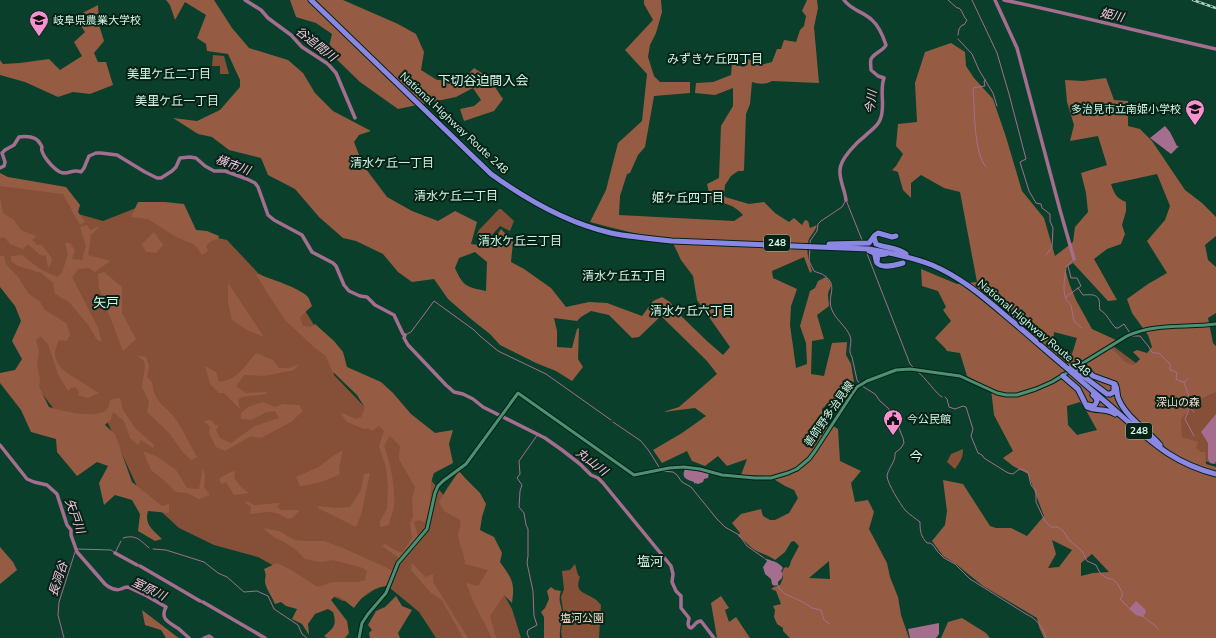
<svg xmlns="http://www.w3.org/2000/svg" width="1216" height="638" viewBox="0 0 1216 638" font-family="'Nunito Sans','Noto Sans JP',sans-serif">
  <style>
    .green { fill: #865038 }
    .forest { fill: #955c43; fill-rule: evenodd }
    .water { fill: #a56d8e }
    .lines { fill: none; stroke-linecap: round; stroke-linejoin: round }
    .stream { stroke: #a56d8e; stroke-width: 1 }
    .river { stroke: #a56d8e; stroke-width: 3.5 }
    .secondary-casing { stroke: #012316; stroke-width: 5 }
    .highway-casing { stroke: #012316; stroke-width: 7 }
    .secondary { stroke: #4f8f73; stroke-width: 3 }
    .highway { stroke: #8b87e3; stroke-width: 5 }
    .rail-casing { stroke: #b3d7c5; stroke-width: 2.5 }
    .rail { stroke: #072217; stroke-width: 1; stroke-dasharray: 3; stroke-linecap: butt }
    .highway-bridge-casing { stroke: #012316; stroke-width: 7; stroke-linecap: butt }
    .highway-bridge { stroke: #8b87e3; stroke-width: 5 }
    .labels { text-anchor: middle; dominant-baseline: central; stroke-width: 4; stroke-linejoin: round; paint-order: stroke }
    .shield { fill: #072217; stroke: #96b6a6; stroke-width: 1 }
    .shield-label { font-size: 10px; font-weight: bold; fill: #d4f5e4 }
    .poi-label { font-size: 11px; fill: #d4f5e4; stroke: #072217; text-anchor: start }
    .street-label { font-size: 11px; fill: #d4f5e4; stroke: #072217 }
    .park-label { font-size: 11px; fill: #f7d4c4; stroke: #072217 }
    .water-label { font-size: 12px; font-style: italic; fill: #f7c4e1; stroke: #072217 }
    .neighbourhood-label { font-size: 12px; fill: #d4f5e4; stroke: #072217 }
    .quarter-label { font-size: 13px; fill: #d4f5e4; stroke: #072217 }
  </style>
  <rect width="100%" height="100%" fill="#0a3f2c"/>
  <path class="green" d="M 213,55 L 224,56 L 229,74 L 220,74 L 220,66 L 212,66 Z
    M 0,184 L 64,193 L 75,213 L 103,221 L 136,208 L 179,229 L 227,240 L 258,273 L 294,293 L 329,349 L 334,375 L 402,446 L 459,513 L 512,609 L 521,638 L 436,638 L 419,612 L 384,583 L 362,598 L 343,601 L 308,585 L 258,557 L 214,545 L 179,528 L 139,491 L 106,419 L 59,416 L 31,379 L 33,333 L 0,276 Z
    M 499,209 L 501,209 L 514,221 L 510,231 L 500,226 L 492,235 L 478,239 L 477,234 L 479,230 Z
    M 1113,346 L 1152,375 L 1216,379 L 1216,464 L 1197,459 L 1093,361 Z
    M 963,449 C 963,458 960,462 955,469 L 947,462 L 951,454 Z
    M 575,564 L 578,575 L 580,577 C 574,593 584,592 593,598 C 596,599 598,602 601,605 L 599,638 L 562,638 L 561,631 L 564,616 L 561,597 L 564,589 L 562,571 L 570,570 Z"/>
  <path class="forest" d="M 166,0 L 214,0 L 232,28 L 249,48 L 288,60 L 303,73 L 315,93 L 333,111 L 371,131 L 359,135 L 354,142 L 363,165 L 387,197 L 412,211 L 438,221 L 455,211 L 477,222 L 471,244 L 480,245 L 494,240 L 501,229 L 513,242 L 511,262 L 524,269 L 551,288 L 566,307 L 589,302 L 607,303 L 642,316 L 653,301 L 662,297 L 670,302 L 680,315 L 707,341 L 723,355 L 730,347 L 697,300 L 693,276 L 681,260 L 673,243 C 645,235 618,230 590,222 L 606,190 L 618,143 L 642,121 L 647,74 L 625,50 L 653,20 L 644,4 L 644,0 L 661,0 L 662,12 L 656,33 L 650,45 L 648,57 L 654,76 L 660,82 L 690,82 L 690,93 L 654,96 L 645,147 L 638,155 L 630,173 L 627,174 L 620,196 L 619,215 L 734,221 L 743,215 C 733,204 725,203 711,201 L 707,184 L 719,178 L 721,126 L 733,106 L 733,88 L 715,95 L 695,93 L 696,83 L 713,82 L 731,75 L 732,64 L 744,67 L 748,59 L 761,65 L 772,62 L 777,49 L 781,49 L 784,40 L 796,42 L 800,30 L 804,26 L 806,16 L 802,11 L 807,0 L 817,0 L 818,8 L 814,27 L 819,83 L 772,81 C 765,85 759,84 752,82 L 750,104 L 746,114 L 744,170 L 743,171 L 738,171 L 731,176 L 725,185 L 724,195 L 725,197 L 749,204 L 764,202 L 775,213 L 789,222 L 794,218 L 802,225 L 805,220 L 808,221 L 810,228 L 817,225 C 815,231 812,234 809,239 C 805,248 809,263 812,271 L 810,273 L 804,257 L 772,271 L 773,278 L 797,289 L 791,306 L 790,325 L 796,368 L 807,364 L 806,343 L 800,326 L 810,291 L 815,288 L 818,281 L 826,277 C 835,287 829,286 828,295 C 828,299 829,303 829,306 L 817,315 L 824,339 L 812,341 L 811,374 L 824,376 L 832,343 L 847,342 L 846,355 L 851,364 L 854,382 L 840,404 L 832,399 L 822,409 L 825,421 L 838,429 L 840,461 L 861,471 L 851,483 L 855,502 L 868,500 L 874,512 L 869,529 L 887,563 L 890,577 L 898,597 L 901,615 L 909,638 L 790,638 L 783,631 L 783,628 L 777,624 L 774,617 L 775,610 L 773,606 L 781,604 L 776,591 L 771,589 L 774,587 L 780,585 L 783,578 L 783,574 L 782,572 L 784,568 L 786,567 L 788,568 L 790,565 L 791,561 L 799,546 L 794,541 L 791,542 L 785,552 L 775,560 C 769,555 761,554 755,550 C 748,546 745,540 738,536 L 740,533 L 732,523 L 741,514 L 761,509 L 763,516 L 770,520 L 775,520 L 789,513 L 798,498 L 794,490 L 785,486 L 769,476 L 741,475 L 747,459 L 727,466 L 718,456 L 705,466 L 692,461 L 687,451 L 662,463 L 653,450 L 682,433 L 706,416 L 695,408 L 663,412 L 679,407 L 717,374 L 707,361 L 661,316 L 639,337 L 632,338 L 609,315 L 591,311 L 581,317 L 577,321 L 554,318 L 557,331 L 557,347 L 572,348 L 577,329 L 579,328 L 578,359 L 583,367 L 572,381 L 556,371 L 536,363 L 500,345 L 490,334 L 471,319 L 448,299 L 434,279 L 412,282 L 398,272 L 383,254 L 356,241 L 343,238 L 319,217 L 295,189 L 268,175 L 261,158 L 229,150 L 212,137 L 198,134 L 173,118 L 197,121 L 220,110 L 240,87 L 240,80 L 228,54 L 207,51 L 206,44 L 197,38 L 206,15 L 185,2 L 175,20 L 170,5 ZM 475,252 L 487,262 L 486,291 C 466,287 463,286 455,268 L 459,258 ZM 829,561 L 830,579 L 809,578 Z
    M 290,0 L 343,0 L 398,24 L 416,34 L 424,52 L 421,70 L 437,80 L 462,81 L 474,68 L 489,78 L 503,99 L 494,111 L 464,121 L 460,109 L 474,106 L 481,100 L 473,88 L 456,97 L 398,109 L 360,82 L 328,51 L 332,34 L 316,23 L 296,17 Z
    M 98,5 L 99,25 L 104,41 L 94,53 L 98,62 L 106,62 L 113,85 L 90,94 L 73,92 L 58,97 L 25,82 L 0,75 L 0,60 L 3,64 L 20,63 L 49,59 L 60,70 L 82,56 L 74,42 L 85,32 L 75,17 Z
    M 951,43 L 965,52 L 966,66 L 974,78 L 993,99 L 1006,137 L 1022,191 L 1044,218 L 1055,256 L 1073,242 L 1075,227 L 1088,212 L 1086,193 L 1081,173 L 1107,165 L 1098,136 L 1070,141 L 1074,125 L 1067,102 L 1065,80 L 1083,81 L 1106,78 L 1114,100 L 1128,101 L 1128,126 L 1140,129 L 1152,141 L 1185,190 L 1202,203 L 1216,217 L 1216,236 L 1205,245 L 1208,260 L 1216,267 L 1216,313 L 1208,318 L 1213,343 L 1216,346 L 1216,392 C 1200,397 1192,407 1181,419 L 1182,437 L 1198,442 L 1196,448 L 1201,452 L 1205,452 L 1206,464 L 1216,467 L 1216,638 L 1044,638 L 1039,627 L 1037,618 L 983,586 L 956,564 L 943,556 L 932,541 L 945,525 L 947,511 L 943,480 L 963,484 L 990,526 L 996,528 L 1011,528 L 1027,536 L 1044,516 L 1028,474 L 1013,466 L 1003,458 L 1013,451 L 994,415 L 991,389 L 967,376 L 960,353 L 947,351 L 945,348 L 935,338 L 951,321 L 943,310 L 946,307 L 938,291 L 922,286 L 921,269 L 957,284 L 977,282 L 960,192 L 944,188 L 921,175 L 911,183 L 911,198 L 903,190 L 898,172 L 892,170 L 896,166 L 903,154 L 896,146 L 898,124 L 917,122 L 915,83 L 925,52 ZM 1157,174 L 1170,206 L 1165,220 L 1147,241 L 1167,273 L 1148,284 L 1127,299 L 1132,313 L 1148,335 L 1152,347 L 1147,353 L 1137,350 L 1133,352 L 1140,359 L 1134,365 C 1121,362 1124,359 1115,352 C 1113,349 1109,348 1107,346 L 1116,340 L 1092,329 L 1076,300 L 1069,283 L 1065,268 L 1073,263 L 1108,301 L 1117,300 L 1094,259 L 1107,249 L 1121,244 L 1125,234 L 1122,225 L 1126,211 L 1126,202 C 1116,198 1114,193 1111,184 ZM 1054,332 L 1077,338 L 1072,354 L 1053,347 ZM 1080,402 L 1087,412 L 1097,430 L 1077,435 L 1068,425 L 1067,406 ZM 1052,540 L 1072,550 L 1059,567 L 1048,568 L 1056,554 ZM 1092,554 L 1109,572 L 1093,573 L 1081,576 L 1081,563 Z
    M 0,173 L 8,177 L 66,187 L 80,205 L 78,212 L 85,222 L 80,225 L 63,194 L 0,186 Z
    M 0,200 L 1,202 L 3,213 L 14,220 L 21,230 L 36,236 L 32,240 L 37,245 L 42,245 L 51,257 L 52,262 L 48,268 L 46,256 L 40,255 L 28,244 L 23,249 L 10,244 L 4,237 L 0,238 Z
    M 138,202 L 165,202 L 184,204 L 196,230 L 207,231 L 219,236 L 218,239 L 211,241 L 206,246 L 208,251 L 202,255 L 195,245 L 176,237 L 148,219 L 131,217 Z
    M 87,225 L 90,230 L 100,226 L 91,235 L 88,255 L 110,261 L 95,272 L 89,268 L 78,269 L 72,277 L 98,328 L 102,342 L 97,340 L 89,326 L 69,302 L 55,294 L 53,283 L 41,273 L 18,266 L 11,261 L 11,256 L 22,255 L 40,269 L 57,277 L 62,273 L 68,254 L 65,243 L 70,243 L 75,250 L 72,259 L 82,260 L 86,246 L 80,227 Z
    M 154,232 L 163,245 L 156,253 L 146,252 L 142,244 Z
    M 0,256 L 4,256 L 6,264 L 18,277 L 28,293 L 40,302 L 45,310 L 66,323 L 70,334 L 67,341 L 59,340 C 49,360 59,368 75,378 C 83,383 91,388 99,393 L 88,398 L 78,395 L 79,392 L 75,387 L 71,388 L 68,391 L 58,374 L 48,344 L 40,336 L 36,340 L 39,351 L 37,364 L 40,381 L 39,387 L 49,407 C 61,411 98,420 107,409 C 109,407 109,403 110,400 L 120,398 L 123,410 L 135,428 L 154,445 L 153,448 L 141,440 L 138,445 L 130,438 L 124,421 L 113,412 L 111,419 L 105,425 L 115,434 L 132,482 L 162,506 L 169,504 L 169,513 L 148,511 C 144,525 153,530 162,539 L 155,541 L 138,531 L 140,514 L 132,500 L 115,495 L 104,505 L 99,483 L 108,466 L 97,462 L 77,476 L 57,452 L 56,439 L 31,432 L 21,410 L 0,383 L 0,373 L 15,370 L 22,359 L 12,341 L 21,321 L 15,306 L 0,287 Z
    M 104,272 L 122,287 L 122,313 L 136,339 L 123,351 L 99,288 L 98,274 Z
    M 256,274 C 269,278 300,288 308,297 C 310,300 311,304 312,306 L 300,317 L 303,326 L 311,327 L 315,324 L 334,341 L 343,352 L 347,367 L 381,382 L 393,393 L 411,414 L 435,433 L 453,430 L 449,444 L 453,463 L 434,473 L 431,482 L 430,506 L 425,522 L 419,520 L 414,522 L 418,536 L 401,558 L 399,558 L 382,546 L 385,544 L 395,550 L 402,553 L 412,538 L 410,524 L 413,516 L 412,499 L 415,487 L 399,459 L 400,446 L 390,436 L 384,446 C 390,460 396,491 394,506 C 393,512 390,519 389,525 L 380,527 L 380,521 L 387,509 L 388,487 L 386,468 L 379,446 L 384,431 L 379,426 L 372,431 L 368,428 L 364,429 L 347,422 L 341,414 L 345,414 L 355,419 L 361,417 L 365,408 L 357,395 L 332,371 L 326,356 L 316,349 L 285,320 L 266,291 Z
    M 228,283 L 264,337 L 247,330 L 232,320 L 228,302 Z
    M 256,353 L 273,360 L 279,368 L 290,368 L 299,364 L 294,370 L 264,376 L 244,375 L 236,386 L 246,393 L 267,392 L 266,394 L 242,397 L 238,400 L 240,409 L 224,393 L 219,393 L 210,384 L 205,366 L 216,372 L 219,382 C 239,379 244,367 256,353 Z
    M 138,356 L 146,357 L 149,366 L 147,377 L 152,382 C 154,405 167,405 177,421 C 184,432 190,445 197,457 L 191,460 L 181,450 L 170,434 L 147,412 L 149,402 L 142,387 L 145,366 L 144,361 Z
    M 263,402 L 275,407 L 283,404 L 299,405 L 303,411 L 291,422 L 263,437 L 259,438 L 251,436 L 225,451 L 216,447 L 209,433 L 210,427 L 204,421 L 211,420 L 215,425 L 219,425 L 216,430 L 220,438 L 231,443 L 255,426 L 279,418 L 275,411 L 267,412 L 251,420 L 241,419 L 241,413 L 248,407 Z
    M 343,450 L 339,467 L 340,474 C 327,480 315,485 300,486 L 296,477 L 319,467 L 333,456 Z
    M 143,451 L 158,457 L 176,470 L 187,488 L 199,489 L 203,468 L 205,476 L 204,487 L 210,495 L 199,499 L 187,493 L 176,492 L 166,482 L 151,470 Z
    M 233,471 L 235,472 L 234,478 L 241,487 L 249,493 L 234,495 L 226,482 L 223,484 L 220,482 L 220,478 Z
    M 459,471 L 465,478 L 480,493 L 486,504 L 482,517 L 480,530 L 494,537 L 502,553 L 500,562 C 512,579 515,582 512,603 L 504,595 L 490,616 L 496,638 L 492,638 L 474,603 L 466,583 L 478,586 L 488,570 L 465,564 C 465,554 458,541 458,535 C 458,528 462,528 460,520 L 444,511 L 439,502 L 448,487 Z
    M 370,473 L 361,515 L 356,527 L 318,508 L 319,506 L 335,508 L 350,507 L 361,490 L 364,474 Z
    M 247,501 L 254,505 L 280,503 L 277,507 L 282,510 L 300,510 L 292,518 L 288,519 C 272,509 269,512 250,514 L 251,507 L 245,503 Z
    M 263,528 L 279,531 L 294,540 L 306,541 L 324,541 L 343,548 L 394,571 L 386,586 C 370,589 363,595 354,608 L 340,597 L 335,596 L 331,600 L 347,621 L 349,633 L 345,638 L 327,638 L 324,636 C 334,628 337,625 333,612 L 328,609 L 315,614 L 308,624 L 309,635 L 302,624 L 292,619 L 297,609 L 286,606 L 281,602 L 275,604 C 272,597 266,589 265,582 C 265,575 267,577 264,569 L 277,563 L 291,570 L 318,587 L 333,582 L 358,582 L 365,580 L 367,571 L 363,568 L 333,560 L 321,562 L 305,559 L 296,550 L 284,542 L 275,538 Z
    M 0,547 L 13,562 L 17,570 L 0,584 Z
    M 412,563 L 425,577 L 433,574 L 433,582 L 468,638 L 463,638 L 442,600 L 431,593 L 411,570 Z
    M 551,587 L 555,590 L 561,591 C 557,602 563,606 562,616 C 562,624 559,629 560,638 L 544,638 L 544,617 L 541,612 L 545,608 L 549,599 L 547,591 Z
    M 396,596 L 402,606 L 412,610 L 398,633 L 400,638 L 370,638 L 369,633 L 372,630 L 368,625 L 376,611 L 385,607 Z
    M 721,596 L 729,608 L 725,610 L 729,622 L 736,617 L 750,638 L 717,638 L 711,603 Z
    M 142,610 L 176,636 L 179,638 L 166,638 L 161,630 L 145,625 Z
    M 962,618 L 986,633 L 990,638 L 941,638 L 948,622 Z"/>
  <path class="water" d="M 1165,126 L 1170,132 L 1177,146 L 1179,146 L 1171,154 L 1150,138 Z
    M 1216,414 L 1216,461 L 1214,464 L 1210,463 L 1208,459 L 1208,443 L 1201,432 Z
    M 685,469 L 694,469 L 697,471 L 709,473 L 708,478 L 704,479 L 703,482 L 698,484 L 695,483 L 694,484 L 694,482 C 686,479 681,478 685,469 Z
    M 764,558 C 771,561 778,561 783,568 L 781,571 L 783,574 L 782,578 L 778,582 L 778,585 C 771,587 772,583 771,579 L 765,574 L 763,567 L 767,561 Z
    M 1136,601 L 1145,609 L 1146,612 L 1143,617 L 1136,615 L 1129,609 Z
    M 939,623 L 939,634 L 936,638 L 910,638 L 908,629 Z"/>
  <g class="lines">
    <path class="stream" d="M 948,0 L 957,8 L 959,8 L 961,10 L 965,18 L 967,20 L 964,25 L 962,25 L 959,29 L 958,35
      M 972,0 L 997,53 L 1009,94 L 1026,159 L 1020,162 L 1029,191 L 1036,203 L 1041,204 L 1042,208 L 1050,214 L 1050,221 L 1053,228 L 1052,247 L 1046,255
      M 958,39 L 972,54 L 979,70 L 993,93 L 997,106
      M 986,80 L 984,81 L 985,86 L 973,88 C 975,108 973,152 986,167
      M 846,200 L 862,240
      M 810,245 L 810,241 L 817,231 L 818,224 L 821,221 L 842,207 L 846,200
      M 810,248 L 809,261 L 814,271 C 817,273 822,273 825,276 C 839,286 826,297 832,310 C 836,320 846,326 850,336 C 853,343 847,350 852,357 L 857,380 L 860,384
      M 866,251 L 910,364 L 913,367
      M 1074,259 L 1066,267 C 1065,279 1060,296 1071,305 L 1074,321 L 1082,328
      M 1078,288 L 1083,295 C 1088,295 1097,293 1099,300 C 1100,303 1099,307 1100,310 C 1108,314 1109,322 1116,328 L 1118,328 L 1124,324 L 1130,333
      M 1066,297 L 1081,286 L 1077,278 L 1071,278 L 1068,266
      M 405,335 L 411,332 L 434,301 L 474,330 L 480,336 L 498,351 L 546,374 L 611,420
      M 1132,336 L 1140,336 L 1149,347 L 1151,351 L 1153,353 L 1159,353 L 1170,364 L 1170,370 L 1174,371 L 1177,373 L 1176,379 L 1180,381 L 1184,382 L 1188,379
      M 918,372 C 925,377 937,395 942,397
      M 1184,382 C 1185,387 1187,390 1188,394 C 1192,404 1189,410 1185,419 L 1194,436
      M 862,386 L 875,394 L 880,401 L 888,408 L 897,423 L 903,438 L 904,443 L 901,448 L 895,453 C 896,462 888,468 887,476 C 887,483 901,505 905,510 C 910,515 915,518 920,522 C 920,531 921,537 927,543 L 930,543 L 933,545 L 938,552 L 944,558 L 955,564 L 970,579 L 1026,614 C 1037,619 1043,627 1046,638
      M 945,397 L 947,399 L 949,407 L 955,409 L 963,406 L 966,407 L 973,429 L 971,436 L 978,453 L 982,455 L 984,458 L 1008,473 L 1013,474 L 1018,470 L 1021,469 L 1028,472 L 1031,485 L 1036,491 L 1036,502 L 1045,521 L 1051,527 L 1058,527 L 1064,532 L 1069,540 L 1082,551 L 1087,561 L 1096,565 L 1100,573 L 1104,576 L 1109,579 L 1112,579 L 1117,583 L 1122,592 L 1122,597 L 1120,599 L 1130,609
      M 1190,408 L 1194,412
      M 613,422 L 641,441 L 649,451 L 659,467
      M 662,471 L 673,472 L 677,475 L 682,482 L 691,487 L 717,519 L 725,527 L 739,535 L 747,546 L 764,558
      M 123,538 C 136,534 140,540 149,548
      M 153,549 L 166,550 L 204,562 L 218,573 L 227,577 L 244,592 L 257,591 L 268,596 L 274,609 L 298,625 L 302,634 L 307,638
      M 778,585 L 779,588 L 785,594 L 803,602 L 812,608 L 821,610 L 824,620 L 830,624
      M 1143,616 C 1147,622 1155,623 1158,629
      M 64,638 L 58,615 L 59,602 L 76,549 L 111,550 L 115,553 L 121,541
      M 529,638 L 527,633 L 528,630 L 537,625 L 534,616 L 533,591 L 527,563 L 528,556 L 528,529 L 526,525 L 524,513 L 519,507 L 520,491 L 522,485 L 517,478 L 520,474 L 519,461 L 538,434"/>
    <path class="river" d="M 245,0 L 261,10 L 268,18 L 291,35 L 302,47 L 328,64 L 336,73 L 355,118
      M 844,0 C 852,11 863,11 872,20 C 879,26 883,36 886,45 C 883,51 874,53 871,59 C 870,62 871,67 871,70 L 878,76 L 884,78 C 879,91 886,107 880,120 C 877,127 870,131 865,136 C 857,142 840,159 840,170 C 839,180 845,190 846,200
      M 995,0 L 1017,48 L 1060,210 L 1074,259
      M 1004,0 C 1075,15 1145,33 1216,49
      M 0,168 L 4,166 L 5,162 L 2,153 L 5,150 L 14,145 L 19,137 C 27,136 37,136 41,145 C 43,148 41,147 42,151 C 44,158 54,169 60,172 C 68,176 72,168 81,172 L 84,168 L 89,156 L 96,153 L 101,153 L 117,155 L 145,172 L 157,178 L 161,178 L 172,171 L 176,167 L 180,158 L 190,157 L 196,158 L 205,166 L 214,171 L 225,171 L 247,179 L 255,183 L 258,187 L 268,215 L 274,220 L 302,235 L 312,252 L 333,263 L 336,266 L 344,285 L 349,291 L 360,296 L 367,297 L 375,305 L 394,315 L 403,334 L 405,335 L 404,338 L 408,345 L 446,385 L 454,392 L 463,394 L 473,399 L 483,407 L 545,438 L 562,450 L 580,464 L 591,475 L 598,478 L 603,483 L 671,566 L 673,574 L 672,582 L 676,591 L 681,596 L 681,608 L 689,618 L 688,624 L 689,627 L 691,628 C 696,625 695,621 701,621 L 714,638
      M 0,445 L 27,479 L 34,482 L 47,485 L 57,494 L 67,525 L 71,530 L 71,535 L 77,552 L 105,584 C 109,588 116,591 121,589 C 123,588 125,587 128,587 L 147,596 L 166,607 C 159,620 171,623 179,629 C 182,632 186,635 189,638
      M 115,553 L 137,565
      M 140,566 L 200,601
      M 203,602 L 265,638
      M 204,638 L 209,636 L 212,638"/>
    <defs>
      <path id="secondary" d="M 359,638 L 362,623 L 368,614 L 386,593 L 398,563 L 421,536 L 427,529 L 435,493 L 438,486 L 443,481 L 466,464 L 518,393 L 634,475 L 669,468 L 684,467 L 700,469 L 722,475 L 755,478 L 771,478 L 788,473 L 797,469 L 809,459 L 815,451 L 852,394 L 857,387 L 867,381 L 896,370 L 910,369 L 960,376 L 997,393 L 1006,395 L 1017,395 L 1036,389 L 1052,382 L 1127,336 C 1155,323 1186,328 1216,324"/>
      <path id="highway" d="M 311,0 L 491,174 C 527,200 567,223 611,233 C 631,237 652,239 672,241 L 869,249 C 891,253 912,257 932,265 C 963,278 987,300 1012,321 C 1031,337 1049,353 1068,369
        M 874,237 L 876,244 C 885,248 898,247 906,254
        M 829,244 L 869,243 L 875,235 L 878,233 L 892,237 L 896,236
        M 869,251 L 874,253 C 876,256 875,260 877,263 C 882,269 896,265 903,263
        M 877,262 L 878,255 L 886,254
        M 1081,364 L 1093,376 L 1115,384 C 1118,389 1116,395 1119,400 C 1127,418 1147,430 1160,445
        M 1075,370 L 1107,394 L 1110,394 L 1114,392 L 1114,386
        M 1071,372 C 1089,388 1107,403 1125,419 C 1155,445 1176,464 1216,474
        M 1063,376 L 1078,389 L 1087,407 C 1097,412 1105,407 1115,414
        M 1088,405 L 1092,406 L 1095,405 L 1097,401 L 1096,398 L 1093,395"/>
    </defs>
    <use href="#secondary" class="secondary-casing"/>
    <use href="#highway" class="highway-casing"/>
    <use href="#secondary" class="secondary"/>
    <use href="#highway" class="highway"/>
    <defs>
      <path id="rail" d="M 1193,0 L 1216,8"/>
    </defs>
    <use href="#rail" class="rail-casing"/>
    <use href="#rail" class="rail"/>
    <defs>
      <path id="highway-bridge" d="M 1071,367 L 1075,370
        M 1068,369 L 1071,372"/>
    </defs>
    <use href="#highway-bridge" class="highway-bridge-casing"/>
    <use href="#highway-bridge" class="highway-bridge"/>
  </g>
  <defs>
    <symbol id="university-pin" viewBox="-11 -11 22 30"><path d="M0 17L-7.5 6A9.5 9.5 0 1 1 7.5 6Z" fill="#f790ce" stroke="#072217"/><path d="M0-5L7-2L0 1L-7-2ZM-4 1L0 2.5L4 1V4Q0 6-4 4Z" fill="#111"/></symbol>
    <symbol id="school-pin" viewBox="-11 -11 22 30"><path d="M0 17L-7.5 6A9.5 9.5 0 1 1 7.5 6Z" fill="#f790ce" stroke="#072217"/><path d="M0-5L7-2L0 1L-7-2ZM-4 1L0 2.5L4 1V4Q0 6-4 4Z" fill="#111"/></symbol>
    <symbol id="civic-pin" viewBox="-11 -11 22 30"><path d="M0 17L-7.5 6A9.5 9.5 0 1 1 7.5 6Z" fill="#f790ce" stroke="#072217"/><path d="M-.6-6.5H3V-4.5H.6V-3L4-1V1h2V6H-6V1h2V-1L-.6-3ZM-1.2 2.5V6h2.4V2.5Z" fill="#111"/></symbol>
  </defs>
  <g fill-rule="evenodd">
    <use href="#university-pin" x="28" y="9" width="22" height="30"/>
    <use href="#school-pin" x="1184" y="98" width="22" height="30"/>
    <use href="#civic-pin" x="882" y="408" width="22" height="30"/>
  </g>
  <g class="labels">
    <g class="shield">
      <rect x="764" y="235" width="26" height="16" rx="3"/>
      <rect x="1126" y="423" width="26" height="16" rx="3"/>
    </g>
    <g class="shield-label">
      <text x="777" y="243">248</text>
      <text x="1139" y="431">248</text>
    </g>
    <g class="poi-label">
      <text x="53" y="20">岐阜県農業大学校</text>
      <text x="1181" y="109" text-anchor="end">多治見市立南姫小学校</text>
      <text x="907" y="419">今公民館</text>
    </g>
    <g class="street-label">
      <text transform="translate(454 123) rotate(43)">National Highway Route 248</text>
      <text transform="translate(1034 328) rotate(40)">National Highway Route 248</text>
      <text transform="translate(829 414) rotate(-55)">善師野多治見線</text>
    </g>
    <g class="park-label">
      <text x="1178" y="402">深山の森</text>
      <text x="582" y="618">塩河公園</text>
    </g>
    <g class="water-label">
      <text transform="translate(1112 15) rotate(13)">姫川</text>
      <text transform="translate(316 44) rotate(38)">谷追間川</text>
      <text transform="translate(871 102) rotate(-83)">今川</text>
      <text transform="translate(233 165) rotate(20)">横市川</text>
      <text transform="translate(592 462) rotate(38)">丸山川</text>
      <text transform="translate(75 516) rotate(70)">矢戸川</text>
      <text transform="translate(58 579) rotate(-72)">長洞谷</text>
      <text transform="translate(149 589) rotate(26)">室原川</text>
    </g>
    <g class="neighbourhood-label">
      <text x="715" y="59">みずきケ丘四丁目</text>
      <text x="169" y="74">美里ケ丘二丁目</text>
      <text x="177" y="101">美里ケ丘一丁目</text>
      <text x="392" y="163">清水ケ丘一丁目</text>
      <text x="456" y="196">清水ケ丘二丁目</text>
      <text x="688" y="198">姫ケ丘四丁目</text>
      <text x="520" y="241">清水ケ丘三丁目</text>
      <text x="624" y="276">清水ケ丘五丁目</text>
      <text x="692" y="311">清水ケ丘六丁目</text>
    </g>
    <g class="quarter-label">
      <text x="483" y="81">下切谷迫間入会</text>
      <text x="106" y="303">矢戸</text>
      <text x="916" y="457">今</text>
      <text x="650" y="562">塩河</text>
    </g>
  </g>
</svg>
